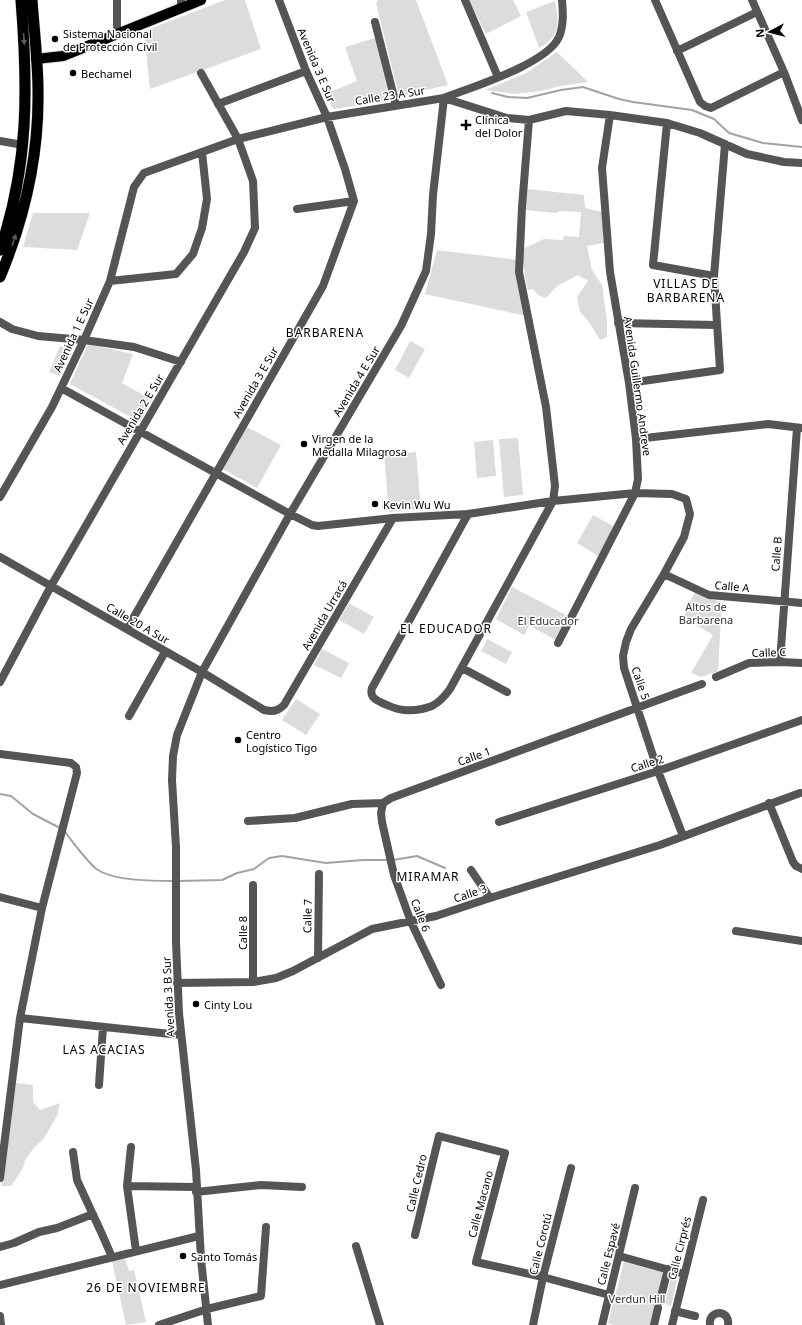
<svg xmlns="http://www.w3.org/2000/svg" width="802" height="1325" viewBox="0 0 802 1325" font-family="'Noto Sans',sans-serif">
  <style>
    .green { fill: #dcdcdc }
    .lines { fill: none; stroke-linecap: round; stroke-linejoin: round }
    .stream { stroke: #a3a3a3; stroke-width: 2 }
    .major-casing { stroke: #dbdbdb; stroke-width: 12 }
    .highway-casing { stroke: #dbdbdb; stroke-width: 12 }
    .minor { stroke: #555; stroke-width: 8 }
    .major { stroke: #000; stroke-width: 10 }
    .highway { stroke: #000; stroke-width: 11 }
    .oneway { fill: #595959 }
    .poi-dot { fill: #000; stroke: #fff; stroke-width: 1.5 }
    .labels { text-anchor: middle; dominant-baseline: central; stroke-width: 3; stroke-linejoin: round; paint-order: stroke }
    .poi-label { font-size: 11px; fill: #000; stroke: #fff; text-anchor: start }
    .street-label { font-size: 11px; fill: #000; stroke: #fff }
    .park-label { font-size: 11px; fill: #333; stroke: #fff }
    .neighbourhood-label { font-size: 12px; letter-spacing: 1px; fill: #000; stroke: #fff }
  </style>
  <rect width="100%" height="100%" fill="#fff"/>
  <path class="green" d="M 225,0 L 245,0 L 261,49 L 150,89 L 144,31 Z
    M 378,0 L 416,0 L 448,85 L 399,96 L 376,3 Z
    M 469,0 L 513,0 L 521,16 L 486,34 Z
    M 555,1 C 559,23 561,36 539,48 L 526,12 Z
    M 375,38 L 390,101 L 333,109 L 325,94 L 357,81 L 345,47 Z
    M 557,52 L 588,82 L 560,86 L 541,91 L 515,94 L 485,90 L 526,73 Z
    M 527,189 L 584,195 L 585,208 L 602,212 L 604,243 L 587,246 L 592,270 L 602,285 L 607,321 L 607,337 L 600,340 L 589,322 L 580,312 L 577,297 L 588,281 L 578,275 L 557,286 L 546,298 L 538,295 L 533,289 L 528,290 L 525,276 L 522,252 L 525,248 L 544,239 L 563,240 L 564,236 L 579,237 L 581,212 L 561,211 L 556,213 L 526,210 Z
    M 33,213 L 90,213 L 77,250 L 23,247 Z
    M 437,250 L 518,260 L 526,316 L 425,294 Z
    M 410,341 L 425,349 L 409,378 L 395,370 Z
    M 88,344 L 133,354 L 122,383 L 152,400 L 140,422 L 70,384 Z
    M 60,346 L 70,350 L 60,376 L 49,372 Z
    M 247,427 L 281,445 L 257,488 L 223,469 Z
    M 518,438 L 523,495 L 504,497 L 499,439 Z
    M 493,440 L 496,476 L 477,478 L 474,442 Z
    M 416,452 L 421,509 L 389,512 L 384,455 Z
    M 593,515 L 615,527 L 598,556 L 577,543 Z
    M 512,587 L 568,616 L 556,640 L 514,617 L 529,626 L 524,635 L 496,619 Z
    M 695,592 L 707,598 L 722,602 L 718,671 L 701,677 L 691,673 L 713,635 L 683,617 Z
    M 349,603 L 374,617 L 364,634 L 339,620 Z
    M 487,639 L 512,652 L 506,664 L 481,651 Z
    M 322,649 L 349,663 L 341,678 L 314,665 Z
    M 296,699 L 320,714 L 306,735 L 282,720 Z
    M 16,1083 L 33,1085 L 33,1102 L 40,1110 L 60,1103 L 57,1116 L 44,1138 L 34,1148 L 26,1158 L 22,1170 L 11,1186 L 1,1186 Z
    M 125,1258 L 129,1271 L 134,1270 L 146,1322 L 126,1325 L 112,1261 Z
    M 624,1262 L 665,1273 L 652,1325 L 614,1325 L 608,1323 Z
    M 671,1277 L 675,1277 L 677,1280 L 671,1306 L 665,1304 Z"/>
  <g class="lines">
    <path class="stream" d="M 492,93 L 508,97 L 527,98 L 561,90 L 583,87 L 619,99 L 633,102 L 692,110 L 714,119 L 729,133 L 763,143 L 802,147
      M 0,794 L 11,796 L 33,814 L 60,828
      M 64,830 C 69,838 91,866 98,870 C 115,881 154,881 174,881
      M 393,860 L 417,856 L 445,868
      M 178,881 L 222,880 L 237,873 L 254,869 L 269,858 L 282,856 L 326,863 L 363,860 L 389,860"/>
    <defs>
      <path id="major" d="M 36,59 L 63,56 L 201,0"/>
      <path id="highway" d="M 0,250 C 29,165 28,88 21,0
        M 0,277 C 25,217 39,155 38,91 C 38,61 34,30 32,0"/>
    </defs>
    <use href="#major" class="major-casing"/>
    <use href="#highway" class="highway-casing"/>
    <path class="minor" d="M 117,0 L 117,33
      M 465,0 L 498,77
      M 655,0 L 700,102 L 705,106 L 711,108 L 784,72
      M 752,0 L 784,72 L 802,120
      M 181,8 L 181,0
      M 375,22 L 396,105
      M 677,51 L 757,12
      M 218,104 L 306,71
      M 667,123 L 653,265 L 714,276
      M 0,141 L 23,145
      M 297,209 L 354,201
      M 110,281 L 176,274 L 193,254 L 202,228 L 207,199 L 202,152
      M 0,322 L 12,329 L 38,336 L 84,340 L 134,347 L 181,362
      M 618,323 L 716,325
      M 629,383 L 720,370 L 714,276 L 725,144
      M 61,388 L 290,514 L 312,525 L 318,526 L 393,518 L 468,514 L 553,501 L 635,493 L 672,494 L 686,499 L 690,514 L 684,537 L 664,574 L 631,629 L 626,642 L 623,656 L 624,668 L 658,771 L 683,836
      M 636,439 L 768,424 L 802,428
      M 0,497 L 52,407 L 84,340 L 110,281 L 134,187 L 144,173 L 238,139 L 327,117 L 444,98 L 507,118 L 529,120 L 566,111 L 610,115 L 667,123 L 700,133 L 747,154 L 784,162 L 802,163
      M 468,514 L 372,688 C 371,691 371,694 373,697 C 377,702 398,710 404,710 C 413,711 424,709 432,706 C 440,702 445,696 450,689 L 553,501 L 555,486 L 546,407 L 519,272 L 522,207 L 529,120
      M 0,557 L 202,672 L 264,710 C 273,712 278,711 284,705 L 393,518
      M 664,574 L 709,595 L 802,603
      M 127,629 L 323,286 L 354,201 L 345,169 L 327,117 L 306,71 L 279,0
      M 558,643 L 635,493 L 638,479 L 636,439 L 629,383 L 610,272 L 602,168 L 610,115
      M 780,662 L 797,428
      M 462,668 L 507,692
      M 716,677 L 749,663 L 780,662 L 802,663
      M 0,682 L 51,586 L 244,252 L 255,228 L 253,181 L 238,139 L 201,73
      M 129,716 L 165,652
      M 0,754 L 71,763 L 76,767 L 77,773 L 42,908 L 20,1018 L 0,1178
      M 383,803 L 381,813 L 382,822 L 394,875 L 411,922 L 441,985
      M 769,803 L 793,862 L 796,866 L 802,869
      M 248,821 L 295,818 L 352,804 L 383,803 L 391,798 L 702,684
      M 499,822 L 658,771 L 802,720
      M 471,870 L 490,898
      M 253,885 L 253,982
      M 0,897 L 42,908
      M 736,931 L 802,941
      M 318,958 L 319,874
      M 177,983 L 253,982 L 276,978 L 293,971 L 372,929 L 436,916 L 490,898 L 660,845 L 800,793
      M 20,1018 L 180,1035
      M 99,1085 L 103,1027
      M 131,1147 L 127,1186 L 136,1251
      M 73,1152 L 77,1180 L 101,1232 L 112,1257
      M 127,1186 L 196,1187
      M 196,1192 L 261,1185 L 302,1187
      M 415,1235 L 439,1136 L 505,1153 L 476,1262 L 543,1277 L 609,1295
      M 356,1246 L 380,1325
      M 0,1247 L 14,1243 L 39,1232 L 57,1228 L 93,1214
      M 619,1256 L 684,1274
      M 0,1285 L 199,1236
      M 660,1301 L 668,1269
      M 675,1311 L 695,1316
      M 0,1316 L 1,1325
      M 159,1325 L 207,1309 L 261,1296 L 266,1227
      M 208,1325 L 201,1259 L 196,1170 L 179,1013 L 176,942 L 176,847 L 172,780 L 173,756 L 177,735 L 202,672 L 290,514 L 401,326 L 426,271 L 431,234 L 433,195 L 444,98 C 472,87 547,64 559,37 C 564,25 563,12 562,0
      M 533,1325 L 543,1277 L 571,1168
      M 602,1325 L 635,1188
      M 654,1325 L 658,1308
      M 672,1325 L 703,1200
      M 710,1325 C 709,1318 713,1313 720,1313 C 726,1314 729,1318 728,1325"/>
    <use href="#major" class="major"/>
    <use href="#highway" class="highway"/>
  </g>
  <defs><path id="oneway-solid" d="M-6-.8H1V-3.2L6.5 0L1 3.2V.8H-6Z"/></defs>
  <g class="oneway">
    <use href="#oneway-solid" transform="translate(24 39) rotate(86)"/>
    <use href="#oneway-solid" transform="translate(14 240) rotate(-71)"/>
  </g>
  <g class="poi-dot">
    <circle cx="55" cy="39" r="4"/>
    <circle cx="73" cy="73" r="4"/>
    <path d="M464 119h4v4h4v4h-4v4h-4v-4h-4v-4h4z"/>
    <circle cx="304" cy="444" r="4"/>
    <circle cx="375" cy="504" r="4"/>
    <circle cx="238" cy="740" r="4"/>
    <circle cx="196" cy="1004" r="4"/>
    <circle cx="183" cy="1256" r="4"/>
  </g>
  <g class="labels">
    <g class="poi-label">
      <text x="63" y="33">Sistema Nacional<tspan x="63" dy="13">de Protección Civil</tspan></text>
      <text x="81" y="73">Bechamel</text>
      <text x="475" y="119">Clínica<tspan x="475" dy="13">del Dolor</tspan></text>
      <text x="312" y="438">Virgen de la<tspan x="312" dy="13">Medalla Milagrosa</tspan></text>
      <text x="383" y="504">Kevin Wu Wu</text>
      <text x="246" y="734">Centro<tspan x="246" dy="13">Logístico Tigo</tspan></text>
      <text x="204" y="1004">Cinty Lou</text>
      <text x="191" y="1256">Santo Tomás</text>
    </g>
    <g class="street-label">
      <text transform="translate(317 65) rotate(67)">Avenida 3 E Sur</text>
      <text transform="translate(390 95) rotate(-9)">Calle 23 A Sur</text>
      <text transform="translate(73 335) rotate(-65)">Avenida 1 E Sur</text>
      <text transform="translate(356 381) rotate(-59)">Avenida 4 E Sur</text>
      <text transform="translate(255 382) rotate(-60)">Avenida 3 E Sur</text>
      <text transform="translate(638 386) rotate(82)">Avenida Guillermo Andreve</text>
      <text transform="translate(140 409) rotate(-59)">Avenida 2 E Sur</text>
      <text transform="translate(776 554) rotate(-86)">Calle B</text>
      <text transform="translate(732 586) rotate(5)">Calle A</text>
      <text transform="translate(324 615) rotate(-60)">Avenida Urracá</text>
      <text transform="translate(138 623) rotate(30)">Calle 20 A Sur</text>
      <text transform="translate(769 652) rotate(-2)">Calle C</text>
      <text transform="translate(641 683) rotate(71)">Calle 5</text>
      <text transform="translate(474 756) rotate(-20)">Calle 1</text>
      <text transform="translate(647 763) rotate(-18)">Calle 2</text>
      <text transform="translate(470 893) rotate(-19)">Calle 3</text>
      <text transform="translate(421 915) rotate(68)">Calle 6</text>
      <text transform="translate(307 916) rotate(-89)">Calle 7</text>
      <text transform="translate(242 933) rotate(-90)">Calle 8</text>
      <text transform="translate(168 997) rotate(-93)">Avenida 3 B Sur</text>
      <text transform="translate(416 1183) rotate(-77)">Calle Cedro</text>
      <text transform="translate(480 1204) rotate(-75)">Calle Macano</text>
      <text transform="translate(540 1244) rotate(-76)">Calle Corotú</text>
      <text transform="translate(679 1248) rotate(-76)">Calle Cirprés</text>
      <text transform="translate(608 1254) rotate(-76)">Calle Espavé</text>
    </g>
    <g class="park-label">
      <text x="706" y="606">Altos de<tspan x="706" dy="13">Barbarena</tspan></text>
      <text x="548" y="620">El Educador</text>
      <text x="637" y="1298">Verdun Hill</text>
    </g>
    <g class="neighbourhood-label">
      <text x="686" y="283">VILLAS DE<tspan x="686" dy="14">BARBARENA</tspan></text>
      <text x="325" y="332">BARBARENA</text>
      <text x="446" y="628">EL EDUCADOR</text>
      <text x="428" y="876">MIRAMAR</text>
      <text x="104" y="1049">LAS ACACIAS</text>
      <text x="146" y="1287">26 DE NOVIEMBRE</text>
    </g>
  </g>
  <g transform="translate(770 32) rotate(263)" stroke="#ffffff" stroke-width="3" paint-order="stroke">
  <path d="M0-3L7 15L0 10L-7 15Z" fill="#000000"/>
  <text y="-6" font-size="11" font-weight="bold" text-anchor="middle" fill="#000000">N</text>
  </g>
</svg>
